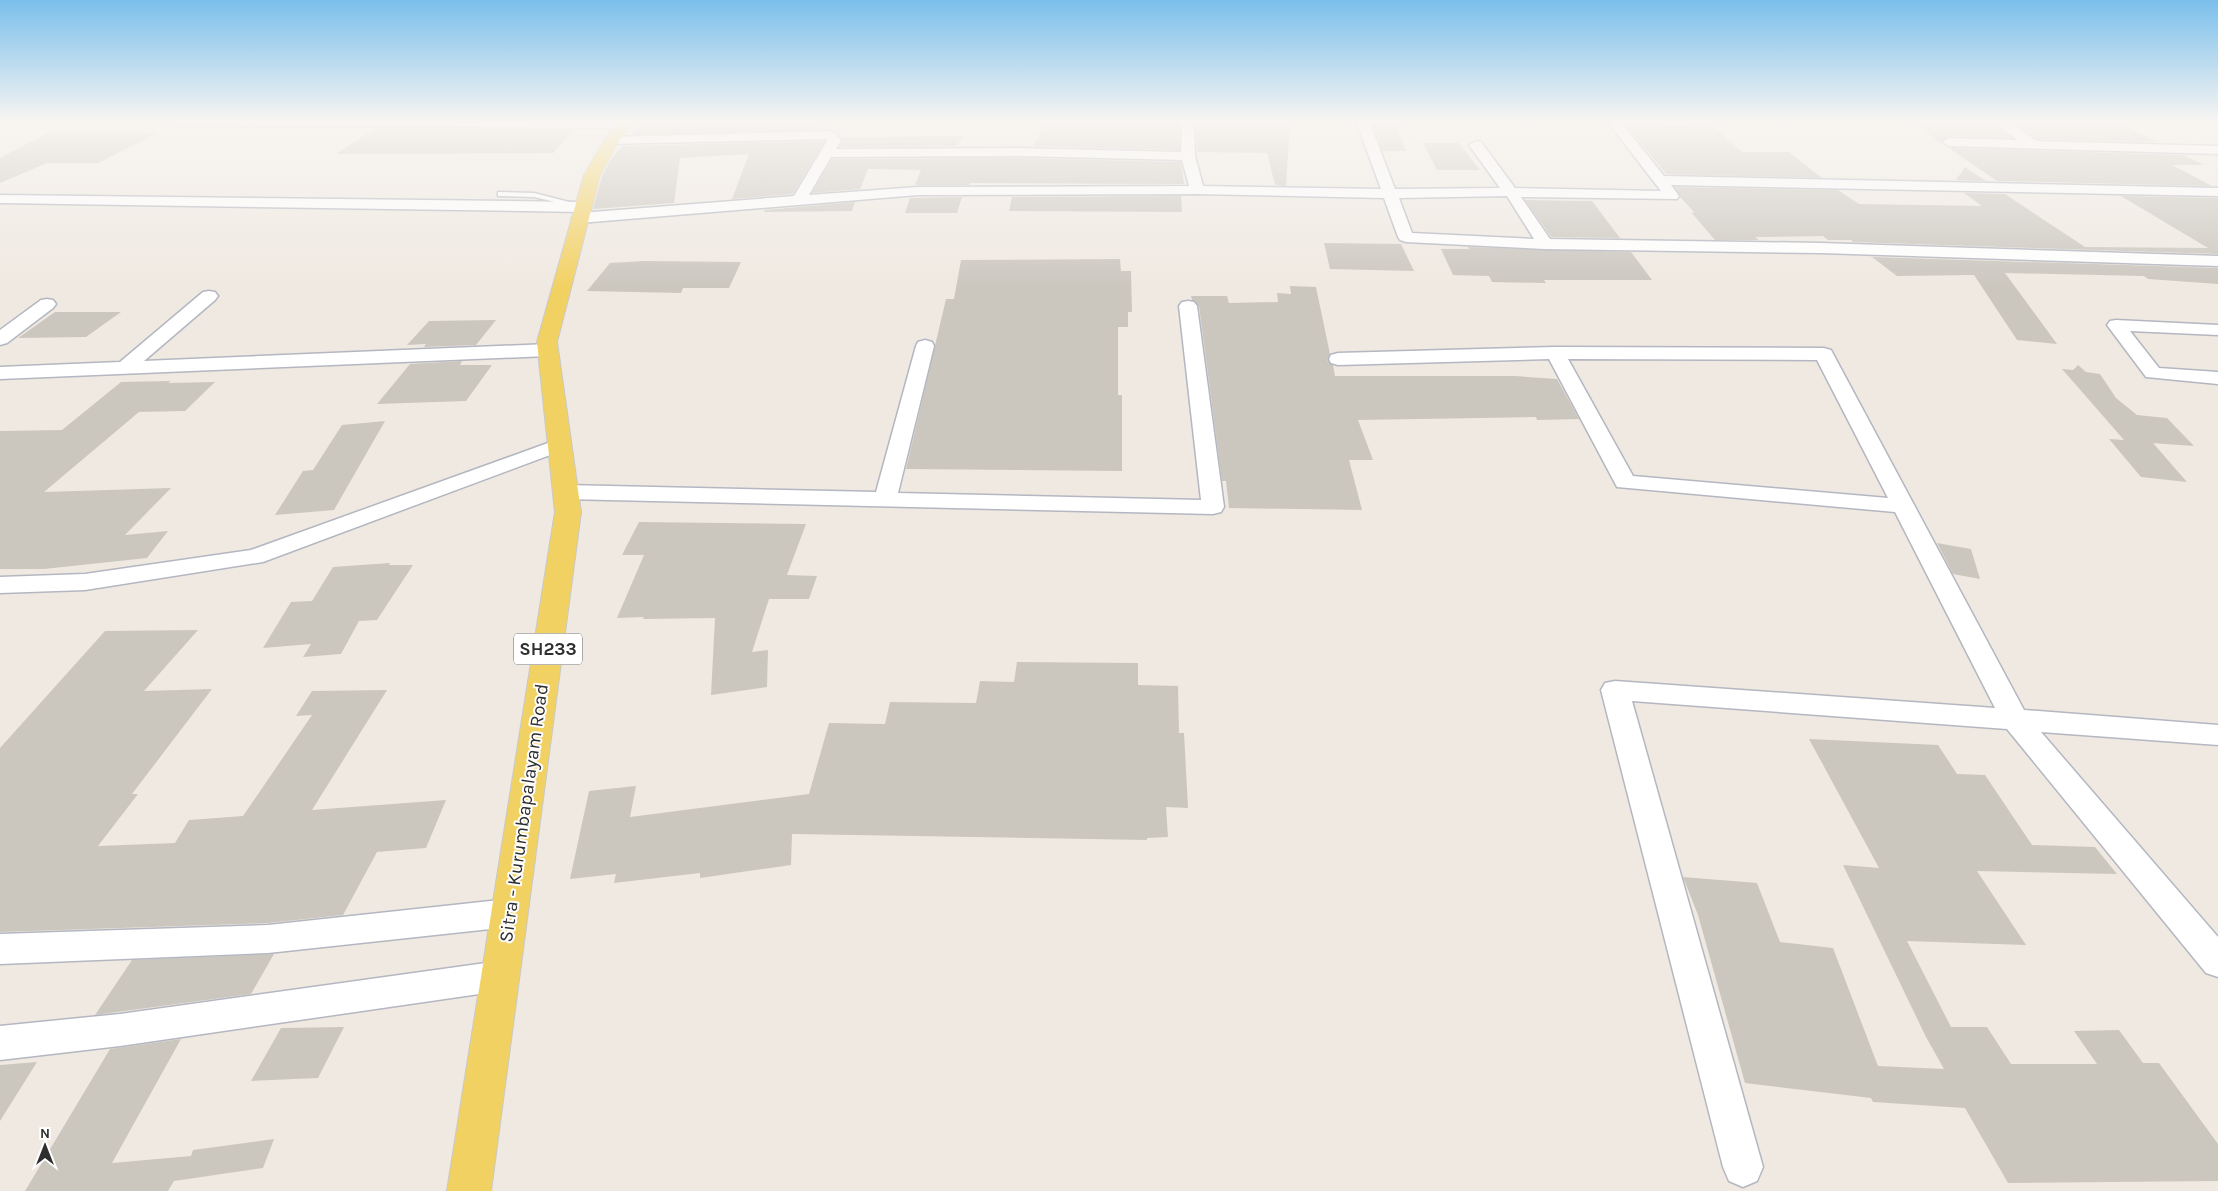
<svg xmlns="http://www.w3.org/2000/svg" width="2218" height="1191" viewBox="0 0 2218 1191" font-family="Karla,sans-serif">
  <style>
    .building { fill: #cbc7bf }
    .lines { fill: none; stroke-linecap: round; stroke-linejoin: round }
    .service-casing { stroke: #b4b7c1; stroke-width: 3 }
    .minor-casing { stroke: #b4b7c1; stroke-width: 3 }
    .primary-casing { stroke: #c9c9c9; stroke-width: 2 }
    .service { fill: #fff; fill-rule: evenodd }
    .minor { fill: #fff; fill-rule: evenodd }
    .primary { fill: #f2d163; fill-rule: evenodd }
    .labels { text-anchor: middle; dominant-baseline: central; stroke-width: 4; stroke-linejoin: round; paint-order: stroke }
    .shield { fill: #fff; stroke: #6d6d6d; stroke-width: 1 }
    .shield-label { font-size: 18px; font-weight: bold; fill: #2e2e2e }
    .street-label { font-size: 19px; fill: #2e2e2e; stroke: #fff }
  </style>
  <rect width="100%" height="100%" fill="#efe9e1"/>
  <path class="building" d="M 643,121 L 817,121 L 813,130 L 632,135 Z
    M 1047,121 L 1180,121 L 1179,150 L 1033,146 Z
    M 1196,121 L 1290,121 L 1286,186 L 1275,185 L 1267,153 L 1197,152 Z
    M 1371,121 L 1394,121 L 1406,151 L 1382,151 Z
    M 1911,121 L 1989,121 L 2012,138 L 1949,136 L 1940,142 Z
    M 2011,121 L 2120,124 L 2157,142 L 2038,139 Z
    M 1626,125 L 1714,127 L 1742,152 L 1789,152 L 1822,178 L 1666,174 Z
    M 376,128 L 574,130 L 553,153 L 336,154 Z
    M 51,131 L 158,133 L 98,163 L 47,163 L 0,183 L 0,158 Z
    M 965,136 L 956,146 L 839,147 L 843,142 L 841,137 Z
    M 825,141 L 793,194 L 732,199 L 749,154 L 680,158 L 674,203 L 593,209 L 602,176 L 611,159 L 623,146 Z
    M 1423,143 L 1459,143 L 1480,170 L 1437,170 Z
    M 1949,148 L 2183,155 L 2204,165 L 2172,165 L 2212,186 L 1997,181 Z
    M 1019,158 L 1181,162 L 1184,184 L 970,183 L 969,185 L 915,185 L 921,170 L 868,169 L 860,189 L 812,193 L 832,159 Z
    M 1965,167 L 1986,181 L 1956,180 Z
    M 1675,187 L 1838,190 L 1859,204 L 1982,206 L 1964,193 L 2005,194 L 2085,247 L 2208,248 L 2121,196 L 2218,198 L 2218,254 L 1853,242 L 1851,240 L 1828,240 L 1823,236 L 1755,237 L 1759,240 L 1715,240 L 1691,212 L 1695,213 L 1680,197 Z
    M 1181,196 L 1182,212 L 1009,211 L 1012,197 Z
    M 962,197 L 957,213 L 905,213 L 910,198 Z
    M 1525,200 L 1592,201 L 1620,238 L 1551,237 Z
    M 855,202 L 852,211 L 764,212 L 765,210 Z
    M 1324,243 L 1401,244 L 1414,271 L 1330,269 Z
    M 1468,247 L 1631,252 L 1652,280 L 1544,280 L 1546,283 L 1492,282 L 1489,276 L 1453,275 L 1441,249 L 1469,249 Z
    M 1872,257 L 2218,268 L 2218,284 L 2148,279 L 2144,276 L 2005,273 L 2057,344 L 2017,340 L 1974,275 L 1897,276 Z
    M 1120,259 L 1121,271 L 1131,271 L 1132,312 L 1128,312 L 1128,327 L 1118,327 L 1118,395 L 1122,395 L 1122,471 L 906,469 L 946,299 L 954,299 L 961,260 Z
    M 643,261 L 741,262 L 729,288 L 683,288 L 681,293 L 587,291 L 610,263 Z
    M 1290,286 L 1316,287 L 1330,354 L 1327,360 L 1333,365 L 1335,376 L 1515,376 L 1557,379 L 1579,419 L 1537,420 L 1536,417 L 1358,420 L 1373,460 L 1349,460 L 1362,510 L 1229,508 L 1226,481 L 1222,481 L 1199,306 L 1192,300 L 1191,296 L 1227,296 L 1229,303 L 1278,302 L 1277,293 L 1291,294 Z
    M 55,312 L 121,312 L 86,337 L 18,338 Z
    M 496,320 L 476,345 L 424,347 L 426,344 L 407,345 L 429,321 Z
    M 462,361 L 460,365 L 492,365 L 466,401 L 377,404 L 410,364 Z
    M 2078,365 L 2086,372 L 2100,374 L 2116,398 L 2137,415 L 2167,418 L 2194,446 L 2137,442 L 2153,443 L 2187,482 L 2141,477 L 2109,439 L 2124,440 L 2062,369 L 2073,370 Z
    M 171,381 L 168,383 L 215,382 L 185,411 L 139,412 L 44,492 L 171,488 L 125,535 L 168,531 L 147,558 L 44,569 L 0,569 L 0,431 L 62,430 L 121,382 Z
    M 385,421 L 334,510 L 275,515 L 303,471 L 313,470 L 342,425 Z
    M 639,522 L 806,524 L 787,575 L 817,576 L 809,599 L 769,599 L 752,652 L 768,650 L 767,687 L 711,695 L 715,618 L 643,619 L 644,617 L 617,618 L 644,555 L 622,555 Z
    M 1937,543 L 1971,549 L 1980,579 L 1953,574 Z
    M 390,563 L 389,565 L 413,565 L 377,620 L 359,621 L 341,654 L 303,657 L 311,644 L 263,648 L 291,602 L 312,601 L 333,567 Z
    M 198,630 L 144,691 L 212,689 L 132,794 L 138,794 L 98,846 L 175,843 L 189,820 L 243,816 L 312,715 L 296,716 L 312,691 L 387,690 L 312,810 L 446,800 L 426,848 L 377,852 L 343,915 L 268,923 L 0,932 L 0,748 L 105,631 Z
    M 1017,662 L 1138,663 L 1138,685 L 1178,686 L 1179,733 L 1184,733 L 1188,808 L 1166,807 L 1168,837 L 1147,838 L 1147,840 L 792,834 L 791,865 L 700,878 L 700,873 L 614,883 L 616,874 L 570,879 L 589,791 L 636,786 L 630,817 L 809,794 L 829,723 L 885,724 L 890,702 L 976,703 L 980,681 L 1014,682 Z
    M 1809,739 L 1938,745 L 1957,774 L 1985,775 L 2032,845 L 2095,847 L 2117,874 L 1977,871 L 2026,945 L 1907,941 L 1951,1027 L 1987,1027 L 2011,1064 L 2097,1064 L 2074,1031 L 2119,1030 L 2143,1063 L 2159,1063 L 2218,1144 L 2218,1181 L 2008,1183 L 1965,1108 L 1873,1102 L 1871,1098 L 1745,1083 L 1698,915 L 1683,877 L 1757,883 L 1780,942 L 1833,948 L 1878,1066 L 1944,1069 L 1926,1037 L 1843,865 L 1879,868 Z
    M 274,954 L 251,994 L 95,1015 L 132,960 Z
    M 344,1027 L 318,1078 L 251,1081 L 281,1028 Z
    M 181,1039 L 112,1163 L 191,1156 L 193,1150 L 274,1139 L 263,1168 L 174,1181 L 168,1191 L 25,1191 L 110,1049 Z
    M 37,1062 L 0,1121 L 0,1065 Z"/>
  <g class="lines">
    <defs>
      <path id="service" d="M 498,192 L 534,193 L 581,205 L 577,207 L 534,197 L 501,196 L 498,196 Z"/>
      <path id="minor" d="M 171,121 L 629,121 L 630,124 L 624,128 L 177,125 Z
        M 1182,121 L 1194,121 L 1195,156 L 1203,186 L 1381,189 L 1356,121 L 1369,121 L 1395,189 L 1500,188 L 1469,145 L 1476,141 L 1481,142 L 1515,188 L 1661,191 L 1607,121 L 1620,121 L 1664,176 L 2218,188 L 2218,196 L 1671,185 L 1679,196 L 1677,199 L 1521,197 L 1550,239 L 1821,243 L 2218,256 L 2218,266 L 1821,253 L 1545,249 L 1406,242 L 1400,240 L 1398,237 L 1384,198 L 1197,194 L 918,195 L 580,223 L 575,221 L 572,218 L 575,215 L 580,213 L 794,196 L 827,141 L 826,139 L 606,144 L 604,141 L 606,138 L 611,137 L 830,131 L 835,132 L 841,141 L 836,149 L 1019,148 L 1181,152 ZM 1019,156 L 1182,160 L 1189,186 L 918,187 L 809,195 L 831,157 ZM 1507,196 L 1534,239 L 1412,233 L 1399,198 Z
        M 1991,121 L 2007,121 L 2037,141 L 2218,146 L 2218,154 L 1949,146 L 1942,142 L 1949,138 L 2018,140 Z
        M 0,195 L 583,202 L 588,204 L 591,207 L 588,210 L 583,212 L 0,203 Z
        M 209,291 L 215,292 L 218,296 L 215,300 L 144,361 L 548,344 L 555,346 L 557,350 L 555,354 L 548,356 L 0,379 L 0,367 L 120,362 L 203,292 Z
        M 47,299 L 53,300 L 56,304 L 53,308 L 7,343 L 0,345 L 0,330 L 41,300 Z
        M 1188,301 L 1194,302 L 1197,306 L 1224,507 L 1221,512 L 1213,514 L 565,499 L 557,497 L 554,492 L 557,487 L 565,485 L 876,492 L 916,346 L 918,342 L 925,340 L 932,342 L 934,346 L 898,493 L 1201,500 L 1179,306 L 1182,302 Z
        M 2116,320 L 2218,325 L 2218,335 L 2130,331 L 2159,368 L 2218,372 L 2218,384 L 2146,377 L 2107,325 L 2110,321 Z
        M 1555,347 L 1824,348 L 1831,350 L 2024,710 L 2218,725 L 2218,745 L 2041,732 L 2218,937 L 2218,977 L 2206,973 L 2007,729 L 1632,701 L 1763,1167 L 1757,1181 L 1743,1187 L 1729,1181 L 1723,1167 L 1601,690 L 1605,683 L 1615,681 L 1995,708 L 1895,512 L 1617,487 L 1549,359 L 1338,365 L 1331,363 L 1329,359 L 1331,355 L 1338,353 ZM 1568,359 L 1817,360 L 1888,498 L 1633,476 Z
        M 559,439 L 566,441 L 570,445 L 566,449 L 263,562 L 85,590 L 0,593 L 0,577 L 85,574 L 251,550 Z
        M 509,899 L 521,903 L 526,913 L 521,923 L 509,927 L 268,953 L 0,964 L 0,934 L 268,925 Z
        M 500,961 L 512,965 L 517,976 L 512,987 L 500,991 L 120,1046 L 0,1060 L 0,1026 L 120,1014 Z"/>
      <path id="primary" d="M 619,121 L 634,121 L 618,142 L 600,175 L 557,342 L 581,512 L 491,1191 L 447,1191 L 555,512 L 537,342 L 584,175 L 604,141 Z"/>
    </defs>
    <use href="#service" class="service-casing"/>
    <use href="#minor" class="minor-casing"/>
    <use href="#primary" class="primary-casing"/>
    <use href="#service" class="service"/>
    <use href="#minor" class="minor"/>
    <use href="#primary" class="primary"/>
  </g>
  <linearGradient id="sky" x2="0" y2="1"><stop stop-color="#7abfeb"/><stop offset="0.42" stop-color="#f8f5f2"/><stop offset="1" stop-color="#f8f5f2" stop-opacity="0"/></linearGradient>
  <rect width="2218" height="288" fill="url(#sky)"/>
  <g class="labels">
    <rect class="shield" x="514" y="633.5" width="68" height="31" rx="4"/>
    <g class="shield-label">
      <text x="548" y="649">SH233</text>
    </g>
    <g class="street-label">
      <text transform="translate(524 813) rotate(-82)">Sitra - Kurumbapalayam Road</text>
    </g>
  </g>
  <g transform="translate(45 1146)" stroke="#ffffff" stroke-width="4" paint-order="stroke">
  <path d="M0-4L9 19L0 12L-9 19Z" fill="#2e2e2e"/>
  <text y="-8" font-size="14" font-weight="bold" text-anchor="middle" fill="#2e2e2e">N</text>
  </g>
</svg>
